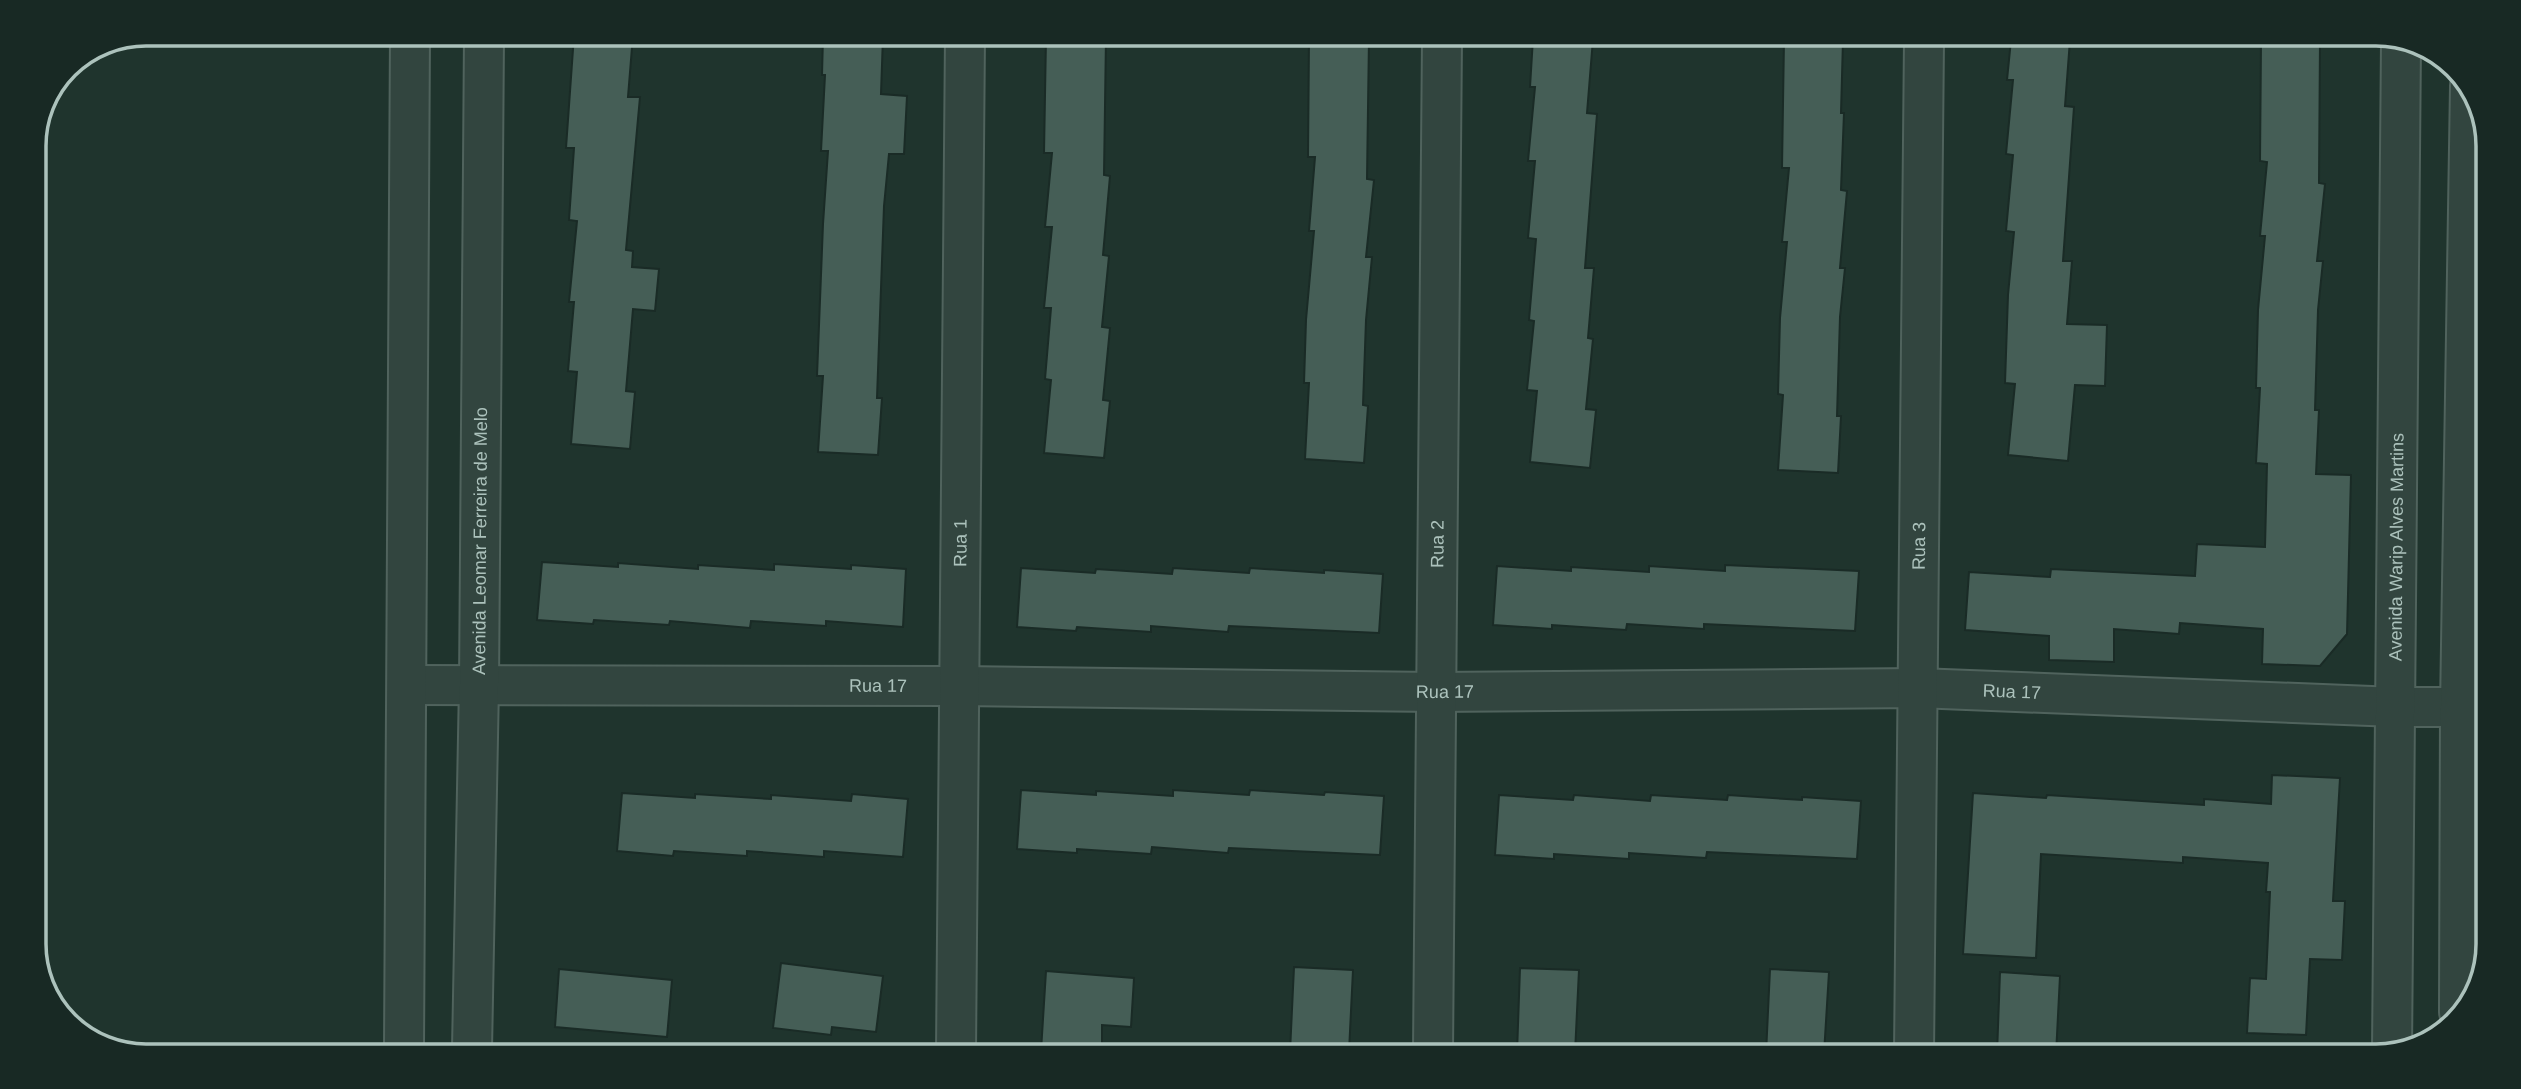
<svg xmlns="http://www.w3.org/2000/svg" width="2521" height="1089" viewBox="0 0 2521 1089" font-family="Arial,sans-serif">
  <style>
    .building { fill: #455e56; stroke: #1a2b26; stroke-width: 2 }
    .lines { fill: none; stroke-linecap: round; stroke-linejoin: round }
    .minor-casing { stroke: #50635d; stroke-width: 42 }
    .minor { stroke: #32453f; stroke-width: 38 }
    .labels { text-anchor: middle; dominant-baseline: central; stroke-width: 5; stroke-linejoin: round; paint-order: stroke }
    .street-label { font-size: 18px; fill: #acc2bc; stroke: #182924 }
    .rim { fill: none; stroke: #acc2bc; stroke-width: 3.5 }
  </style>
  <rect width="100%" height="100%" fill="#1f342d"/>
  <path class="building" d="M 574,35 L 633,35 L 628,97 L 640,97 L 626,250 L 633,251 L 632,267 L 659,269 L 655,311 L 633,309 L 626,391 L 635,392 L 630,449 L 571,444 L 577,372 L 568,371 L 574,302 L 569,302 L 577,221 L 569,220 L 574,148 L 566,148 Z
    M 823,36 L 883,36 L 881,94 L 907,96 L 904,154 L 889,154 L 884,206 L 877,398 L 882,398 L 878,455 L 818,452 L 823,376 L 817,376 L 823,224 L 828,151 L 821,151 L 825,75 L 822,75 Z
    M 1046,37 L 1106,37 L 1104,175 L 1110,176 L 1103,255 L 1109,256 L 1102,327 L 1110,328 L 1103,400 L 1110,401 L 1104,458 L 1044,453 L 1051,380 L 1045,379 L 1051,308 L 1044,308 L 1052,227 L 1045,227 L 1052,153 L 1044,153 Z
    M 1309,38 L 1369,38 L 1367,179 L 1374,180 L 1366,257 L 1372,257 L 1366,320 L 1363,405 L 1368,406 L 1364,463 L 1305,459 L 1309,383 L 1304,383 L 1306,320 L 1314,231 L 1309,231 L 1315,157 L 1308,157 Z
    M 1533,38 L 1593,39 L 1587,113 L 1597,114 L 1585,268 L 1594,268 L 1588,338 L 1593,339 L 1586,409 L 1596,410 L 1590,468 L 1530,462 L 1537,391 L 1527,390 L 1534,321 L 1529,320 L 1536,239 L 1528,238 L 1535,161 L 1528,161 L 1535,87 L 1530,87 Z
    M 1784,39 L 1843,40 L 1841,113 L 1844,113 L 1841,190 L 1847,191 L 1840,268 L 1845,268 L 1840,317 L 1837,416 L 1841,416 L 1838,473 L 1778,470 L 1783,395 L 1778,394 L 1780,318 L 1787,242 L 1782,242 L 1789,168 L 1782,168 Z
    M 2011,40 L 2070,40 L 2065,106 L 2074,107 L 2063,261 L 2072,261 L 2067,324 L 2107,325 L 2105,386 L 2075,385 L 2068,461 L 2008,455 L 2015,384 L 2005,383 L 2008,295 L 2014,232 L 2006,231 L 2013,155 L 2006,154 L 2013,80 L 2007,80 Z
    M 2261,41 L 2320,41 L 2319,183 L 2325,184 L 2317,261 L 2323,261 L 2318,310 L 2315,410 L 2319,410 L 2316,474 L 2351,475 L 2347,634 L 2320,666 L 2262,664 L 2263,629 L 2180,623 L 2179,634 L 2114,629 L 2114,662 L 2049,660 L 2049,636 L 1965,630 L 1969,572 L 2050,577 L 2051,569 L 2195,576 L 2197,544 L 2265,547 L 2267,464 L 2256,463 L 2260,388 L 2256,388 L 2258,310 L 2265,236 L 2260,236 L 2267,162 L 2260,161 Z
    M 542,562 L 618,567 L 618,563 L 698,569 L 698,565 L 774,570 L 774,564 L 851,569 L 851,565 L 906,569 L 903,627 L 826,621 L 826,626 L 751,621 L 750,628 L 670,621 L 669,625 L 594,620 L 593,624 L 537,620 Z
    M 1725,565 L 1859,571 L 1855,631 L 1704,624 L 1704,629 L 1627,624 L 1626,630 L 1552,625 L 1552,629 L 1493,625 L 1497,566 L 1571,571 L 1571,567 L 1649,572 L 1649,566 L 1725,571 Z
    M 1021,568 L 1095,573 L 1096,569 L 1172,574 L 1173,568 L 1249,573 L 1250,568 L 1324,573 L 1324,570 L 1383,574 L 1379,633 L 1229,626 L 1228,632 L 1151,626 L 1151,632 L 1077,627 L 1076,631 L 1017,627 Z
    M 2272,775 L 2340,778 L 2333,901 L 2345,901 L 2342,960 L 2310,959 L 2306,1035 L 2247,1033 L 2250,978 L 2266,979 L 2270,892 L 2266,892 L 2268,863 L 2183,857 L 2183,863 L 2041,854 L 2036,958 L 1963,954 L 1973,793 L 2046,798 L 2047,795 L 2204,805 L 2204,799 L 2271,804 Z
    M 1021,790 L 1096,795 L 1096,791 L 1173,796 L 1173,790 L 1249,795 L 1250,790 L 1324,795 L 1325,792 L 1384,796 L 1380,855 L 1229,848 L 1228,853 L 1152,847 L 1151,854 L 1077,849 L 1077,853 L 1017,849 Z
    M 622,793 L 695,798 L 695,794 L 771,799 L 771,795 L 851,801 L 852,794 L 908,799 L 903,857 L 824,851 L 824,857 L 747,851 L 747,856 L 674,851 L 673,856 L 617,851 Z
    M 1499,795 L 1573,800 L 1574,795 L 1650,801 L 1651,795 L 1727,800 L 1728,795 L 1802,800 L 1802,797 L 1861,801 L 1857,859 L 1707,852 L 1706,858 L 1629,853 L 1629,859 L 1554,854 L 1554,859 L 1495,855 Z
    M 781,963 L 883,976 L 876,1032 L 832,1027 L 831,1035 L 773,1028 Z
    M 1294,967 L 1353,970 L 1349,1052 L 1290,1052 Z
    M 1520,968 L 1579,970 L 1575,1053 L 1517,1053 Z
    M 559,969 L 672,980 L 667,1037 L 555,1027 Z
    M 1770,969 L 1829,972 L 1824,1054 L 1766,1054 Z
    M 1046,971 L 1134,978 L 1131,1027 L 1102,1025 L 1102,1051 L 1041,1051 Z
    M 2000,972 L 2060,976 L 2056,1055 L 1997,1054 Z"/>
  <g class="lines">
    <defs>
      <g id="minor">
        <path id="s1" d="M 407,685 L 960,686 L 1435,692 L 1918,688 L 2396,707 L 2482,707"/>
        <path d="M 2459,1012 L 2460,707 L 2470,86"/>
        <path d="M 404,1048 L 410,34"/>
        <path id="s2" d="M 472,1049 L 479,685 L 484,35"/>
        <path id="s3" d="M 956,1051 L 965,36"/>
        <path id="s4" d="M 2392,1051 L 2401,42"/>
        <path id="s5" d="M 1433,1052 L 1442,38"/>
        <path id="s6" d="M 1914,1054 L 1924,40"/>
      </g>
    </defs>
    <use href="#minor" class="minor-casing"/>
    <use href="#minor" class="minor"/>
  </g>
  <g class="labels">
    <g class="street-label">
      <text stroke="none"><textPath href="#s2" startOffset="508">Avenida Leomar Ferreira de Melo</textPath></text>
      <text stroke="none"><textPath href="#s3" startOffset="508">Rua 1</textPath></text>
      <text stroke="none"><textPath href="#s5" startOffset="508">Rua 2</textPath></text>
      <text stroke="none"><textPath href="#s4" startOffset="504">Avenida Warip Alves Martins</textPath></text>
      <text stroke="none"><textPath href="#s6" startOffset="508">Rua 3</textPath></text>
      <text stroke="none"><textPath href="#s1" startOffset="471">Rua 17</textPath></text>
      <text stroke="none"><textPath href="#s1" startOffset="1038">Rua 17</textPath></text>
      <text stroke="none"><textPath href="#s1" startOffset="1605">Rua 17</textPath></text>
    </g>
  </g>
  <path d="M0 0H2521V1089H0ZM146 46H2376A100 100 0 0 1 2476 146V944A100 100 0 0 1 2376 1044H146A100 100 0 0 1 46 944V146A100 100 0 0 1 146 46Z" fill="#182924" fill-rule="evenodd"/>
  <path class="rim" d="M146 46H2376A100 100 0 0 1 2476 146V944A100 100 0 0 1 2376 1044H146A100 100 0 0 1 46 944V146A100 100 0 0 1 146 46Z"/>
</svg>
